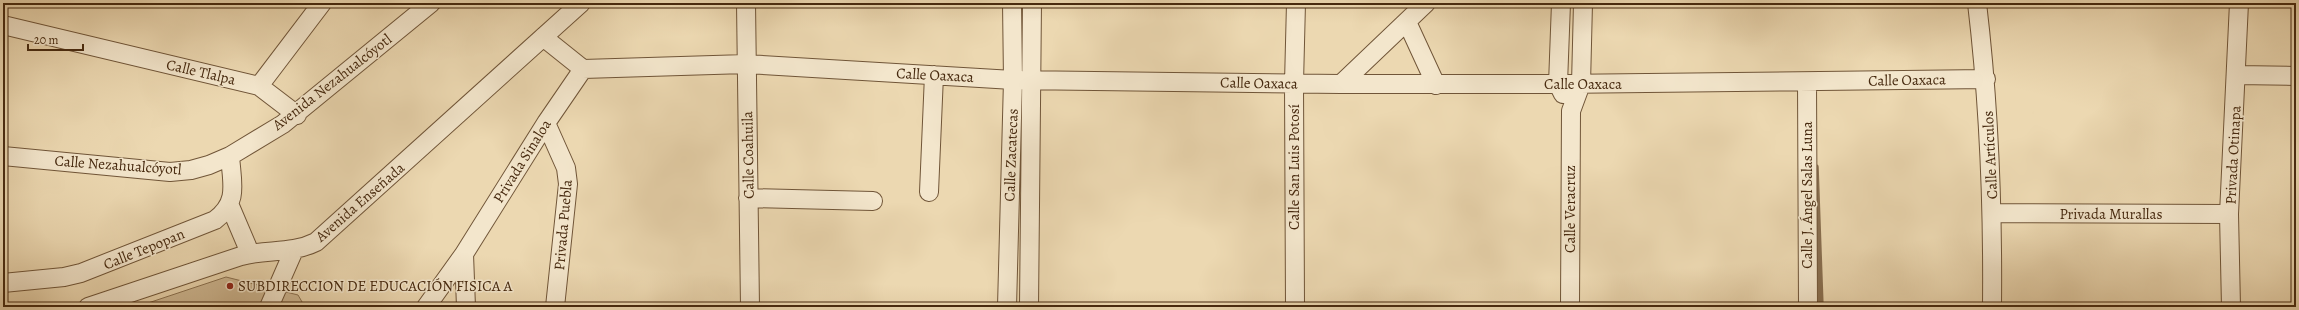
<svg xmlns="http://www.w3.org/2000/svg" width="2299" height="310" viewBox="0 0 2299 310" font-family="Alegreya,serif">
  <style>
    .green { fill: #d0ba95; stroke: #8b7252 }
    .lines { fill: none; stroke-linecap: round; stroke-linejoin: round }
    .stream { stroke: #886e4f; stroke-width: 5.5 }
    .minor-casing { stroke: #705538; stroke-width: 20 }
    .minor { stroke: #f3e6cc; stroke-width: 18 }
    .poi-dot { fill: #8f2418; stroke: #f3e6cc; stroke-width: 1.5 }
    .labels { text-anchor: middle; dominant-baseline: central; stroke-width: 3; stroke-linejoin: round; paint-order: stroke }
    .street-label { font-size: 15px; fill: #46290f; stroke: #f3e6cc }
    .poi-label { font-size: 15px; fill: #46290f; stroke: #f3e6cc; text-anchor: start }
  </style>
  <rect width="100%" height="100%" fill="#ecd8b1"/>
  <filter id="stains"><feTurbulence type="fractalNoise" baseFrequency=".005" numOctaves="4"/><feColorMatrix values="0 0 0 0 .2 0 0 0 0 .09 0 0 0 0 .02 0 0 0 .5 -.17"/></filter>
  <radialGradient id="worn" r=".72"><stop offset=".6" stop-color="#630" stop-opacity="0"/><stop offset="1" stop-color="#630" stop-opacity=".3"/></radialGradient>
  <path class="green" d="M 226,277 L 298,295 L 305,307 L 136,307 Z"/>
  <g class="lines">
    <path class="stream" d="M 1816,167 L 1821,307"/>
    <defs>
      <path id="minor" d="M 746,3 L 750,307
        M 1561,3 L 1558,84 L 1563,94
        M 1977,3 C 1989,104 1993,205 1992,307
        M 1407,22 L 1436,85
        M 3,25 L 259,86 L 297,115
        M 543,37 L 583,69 L 746,64 L 1013,80 L 1341,84 L 1558,84 L 1986,79
        M 2237,75 L 2296,76
        M 1807,82 L 1808,307
        M 1341,84 L 1426,3
        M 259,86 L 322,3
        M 546,123 L 566,168 L 568,184 L 555,307
        M 3,156 L 170,172 L 191,170 L 209,165 L 230,156 L 283,124 L 431,3
        M 929,192 L 934,75
        M 748,198 L 873,201
        M 230,206 L 250,253
        M 1993,213 L 2229,214
        M 464,254 L 466,307
        M 3,283 L 64,277 L 81,273 L 215,220 C 239,202 232,184 230,156
        M 88,307 L 241,256 C 266,249 292,254 316,242 L 581,3
        M 269,307 L 294,250
        M 426,307 L 464,254 L 546,123 L 583,69
        M 1007,307 L 1013,80 L 1012,3
        M 1029,307 L 1032,3
        M 1295,307 L 1294,83 L 1296,3
        M 1570,307 L 1571,111 L 1581,84 L 1583,3
        M 2231,307 L 2229,214 L 2239,3"/>
    </defs>
    <use href="#minor" class="minor-casing"/>
    <use href="#minor" class="minor"/>
  </g>
  <circle class="poi-dot" cx="230" cy="286" r="4"/>
  <g class="labels">
    <g class="street-label">
      <text transform="translate(201 72) rotate(13)">Calle Tlalpa</text>
      <text transform="translate(935 75) rotate(3)">Calle Oaxaca</text>
      <text transform="translate(1907 80) rotate(-1)">Calle Oaxaca</text>
      <text transform="translate(332 82) rotate(-38)">Avenida Nezahualcóyotl</text>
      <text transform="translate(1259 83) rotate(1)">Calle Oaxaca</text>
      <text x="1583" y="84">Calle Oaxaca</text>
      <text transform="translate(748 155) rotate(-91)">Calle Coahuila</text>
      <text transform="translate(1011 155) rotate(-88)">Calle Zacatecas</text>
      <text transform="translate(1990 155) rotate(-93)">Calle Artículos</text>
      <text transform="translate(2233 155) rotate(-87)">Privada Otinapa</text>
      <text transform="translate(522 161) rotate(-58)">Privada Sinaloa</text>
      <text transform="translate(118 165) rotate(4)">Calle Nezahualcóyotl</text>
      <text transform="translate(1294 167) rotate(-90)">Calle San Luis Potosí</text>
      <text transform="translate(1807 195) rotate(-90)">Calle J. Ángel Salas Luna</text>
      <text transform="translate(360 202) rotate(-41)">Avenida Enseñada</text>
      <text transform="translate(1570 209) rotate(-90)">Calle Veracruz</text>
      <text x="2111" y="214">Privada Murallas</text>
      <text transform="translate(563 225) rotate(-85)">Privada Puebla</text>
      <text transform="translate(144 249) rotate(-22)">Calle Tepopan</text>
    </g>
    <g class="poi-label">
      <text x="238" y="286">SUBDIRECCION DE EDUCACIÓN FISICA A</text>
    </g>
  </g>
  <rect width="2299" height="310" fill="none" stroke="#ecd8b1" stroke-width="16"/>
  <rect x="4" y="4" width="2291" height="302" fill="none" stroke="#46290f" stroke-width="2"/>
  <rect x="8" y="8" width="2283" height="294" fill="none" stroke="#46290f"/>
  <path d="M28 44v6h55v-6" fill="none" stroke="#46290f" stroke-width="2"/>
  <text x="34" y="44" font-size="12" fill="#46290f" stroke="#f3e6cc" stroke-width="3" paint-order="stroke">20 m</text>
  <rect width="100%" height="100%" filter="url(#stains)"/>
  <rect width="100%" height="100%" fill="url(#worn)"/>
</svg>
